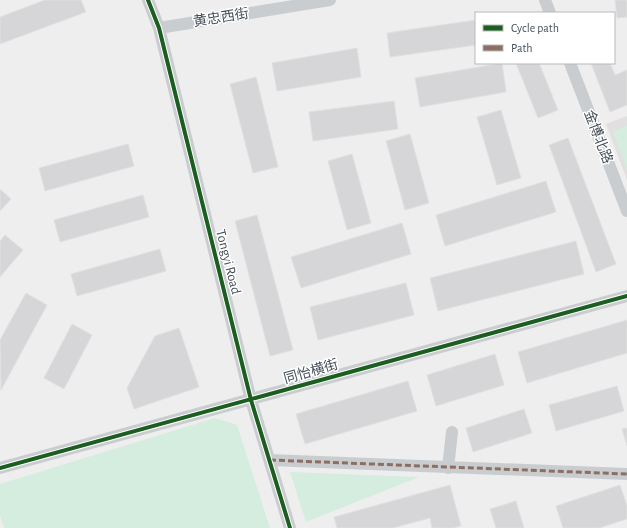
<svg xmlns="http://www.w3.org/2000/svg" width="627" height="528" viewBox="0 0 627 528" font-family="'Alegreya Sans','Noto Sans SC',sans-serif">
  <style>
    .education { fill: #e1dfe0 }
    .green { fill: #d4edde }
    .building { fill: #d6d6d8; stroke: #e0e0e1 }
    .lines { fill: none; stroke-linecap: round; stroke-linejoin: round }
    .minor { stroke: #cacdcf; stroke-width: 12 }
    .quiet { stroke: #8d6e63; stroke-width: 3; stroke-dasharray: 6 3; stroke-linecap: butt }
    .cycleway-casing { stroke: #fff; stroke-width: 6 }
    .cycleway { stroke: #1b5e20; stroke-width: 4 }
    .labels { text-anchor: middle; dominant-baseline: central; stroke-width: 3; stroke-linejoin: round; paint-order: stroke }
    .street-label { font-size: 14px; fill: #46505a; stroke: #fff }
  </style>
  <rect width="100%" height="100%" fill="#efeeee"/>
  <path class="education" d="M 627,116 L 627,180 L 606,124 Z"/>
  <path class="green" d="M 627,126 L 627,169 L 613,132 Z
    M 215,418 L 237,425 L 270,528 L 4,528 L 0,516 L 0,484 Z
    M 290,472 L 419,477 L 306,522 Z"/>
  <path class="building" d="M 45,0 L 81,0 L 86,12 L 0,44 L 0,17 Z
    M 615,0 L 627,0 L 627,17 L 617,18 Z
    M 476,20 L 476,45 L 390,57 L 387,33 Z
    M 357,48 L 361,77 L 277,91 L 272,63 Z
    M 502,63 L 506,92 L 420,107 L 415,78 Z
    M 516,63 L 539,63 L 558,110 L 538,118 Z
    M 591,63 L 610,63 L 615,75 L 627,70 L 627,105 L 610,112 Z
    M 256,77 L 278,167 L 253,173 L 230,84 Z
    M 394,101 L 398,129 L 313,141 L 309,112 Z
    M 501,110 L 521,178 L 497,185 L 477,117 Z
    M 410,134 L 429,203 L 405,210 L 386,141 Z
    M 568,138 L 616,264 L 596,272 L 549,145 Z
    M 128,144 L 134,166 L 45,191 L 39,168 Z
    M 352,154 L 371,223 L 347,230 L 328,161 Z
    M 546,181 L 556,212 L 445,246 L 436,215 Z
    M 0,189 L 11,199 L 0,211 Z
    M 143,195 L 149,217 L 60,242 L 54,220 Z
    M 257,215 L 293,350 L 270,356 L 235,221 Z
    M 402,223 L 411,254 L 301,288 L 291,257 Z
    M 5,235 L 23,250 L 0,277 L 0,241 Z
    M 576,241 L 584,274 L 438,311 L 430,278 Z
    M 160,249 L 166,271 L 77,296 L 71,274 Z
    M 406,283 L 414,315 L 318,340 L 310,307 Z
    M 26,293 L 47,305 L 1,390 L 0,340 Z
    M 627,320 L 627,353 L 527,383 L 518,352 Z
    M 72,324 L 92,335 L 64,389 L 44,378 Z
    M 179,328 L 199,387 L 134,409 L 127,388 L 155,336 Z
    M 495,354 L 504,385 L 436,406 L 427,375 Z
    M 408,381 L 417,411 L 305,444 L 296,414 Z
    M 617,386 L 624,411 L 556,431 L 549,405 Z
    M 524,409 L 532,433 L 473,452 L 466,428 Z
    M 627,428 L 627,446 L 622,429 Z
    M 450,485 L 461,526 L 453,528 L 432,528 L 430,518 L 393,528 L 337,528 L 334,517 Z
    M 620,485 L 627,506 L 627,519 L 599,528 L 563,528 L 556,506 Z
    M 516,501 L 524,528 L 496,528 L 490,509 Z"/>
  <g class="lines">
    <path class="minor" d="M 148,0 L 159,28 L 251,400 L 290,528
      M 545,0 L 550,13
      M 159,28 L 330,0
      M 570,63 L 627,211
      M 270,460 L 627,474
      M 0,468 L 627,296
      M 448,468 L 452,432"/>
    <path class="quiet" d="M 270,460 L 627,474"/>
    <defs>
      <path id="cycleway" d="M 148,0 L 159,28 L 251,400 L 290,528
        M 0,468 L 627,296"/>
    </defs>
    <use href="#cycleway" class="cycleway-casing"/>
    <use href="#cycleway" class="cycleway"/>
  </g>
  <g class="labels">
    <g class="street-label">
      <text transform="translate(221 18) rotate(-9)">黄忠西街</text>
      <text transform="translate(598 137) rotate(69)">金博北路</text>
      <text transform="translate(228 262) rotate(76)">Tongyi Road</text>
      <text transform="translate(311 372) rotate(-16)">同怡横街</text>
    </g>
  </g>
  <rect x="475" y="12" width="140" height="52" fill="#ffffff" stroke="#b5b9bd"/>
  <rect x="483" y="25" width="20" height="6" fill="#1b5e20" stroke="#b5b9bd"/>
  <text x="511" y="32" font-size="12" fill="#46505a">Cycle path</text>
  <rect x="483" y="45" width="20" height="6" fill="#8d6e63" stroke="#b5b9bd"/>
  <text x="511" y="52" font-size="12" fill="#46505a">Path</text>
</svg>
